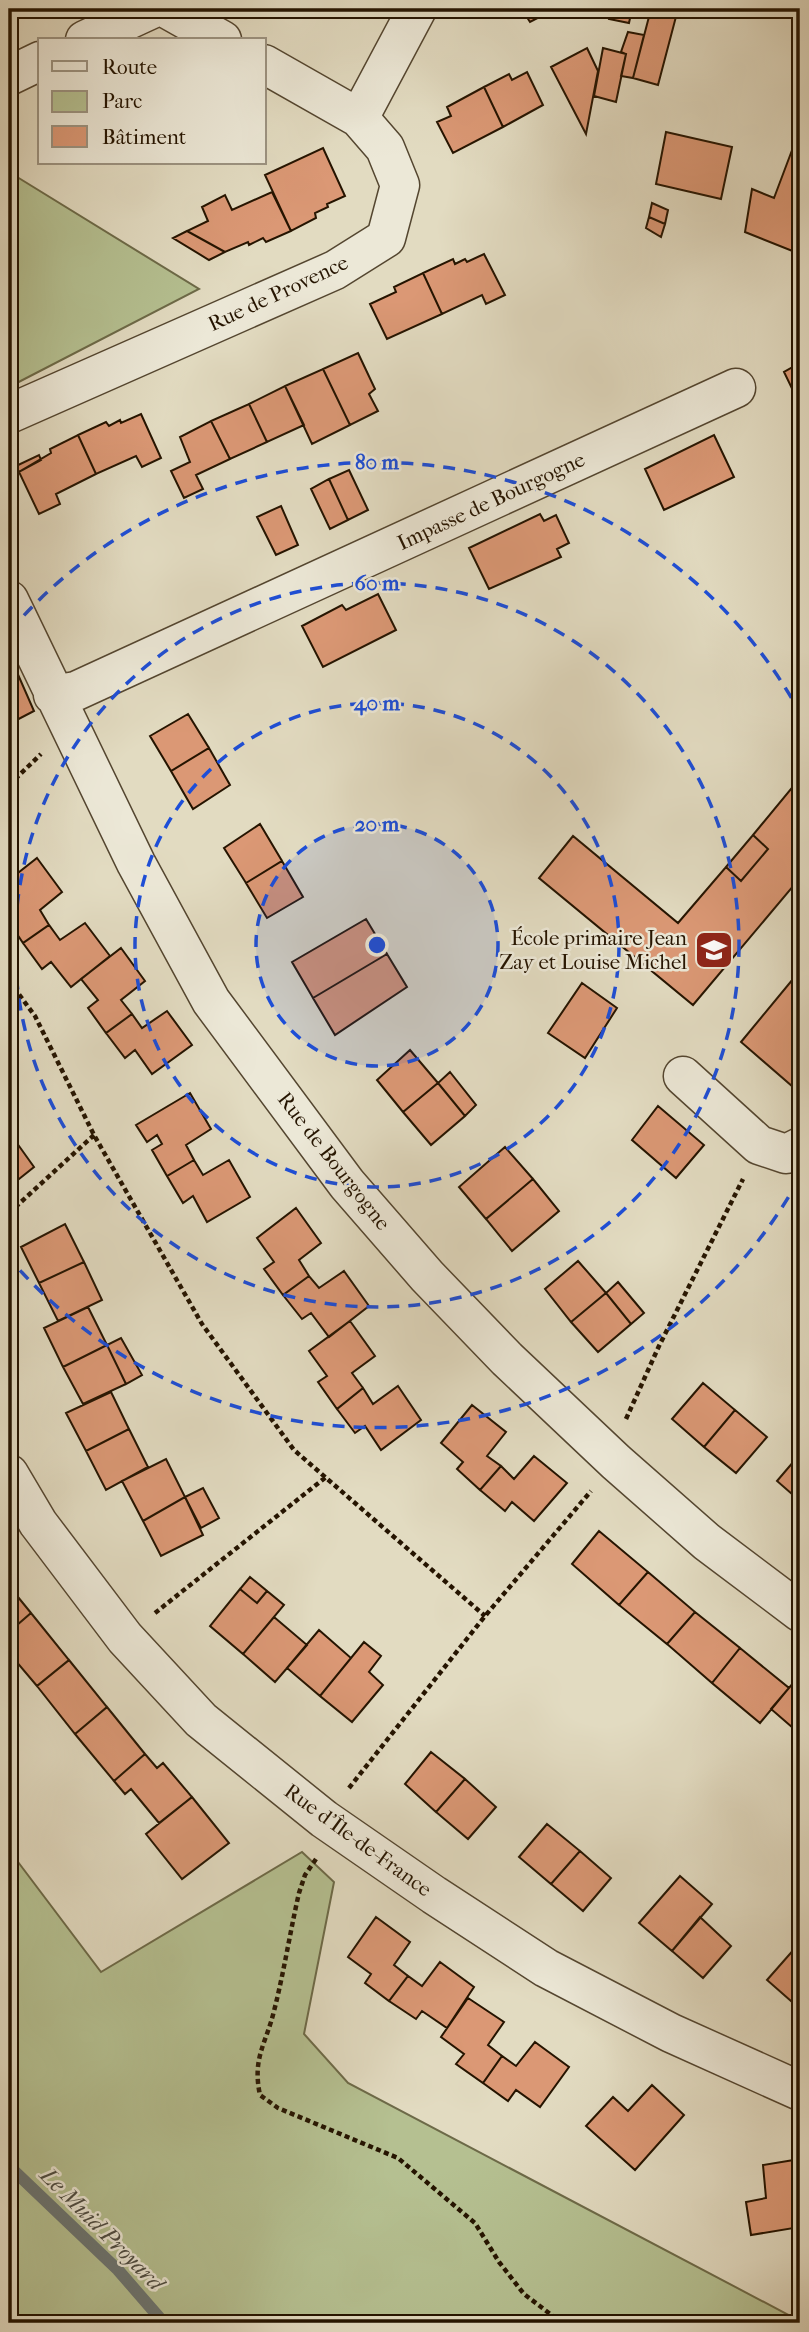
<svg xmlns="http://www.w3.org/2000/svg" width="809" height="2332" viewBox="0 0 809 2332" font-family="'IM FELL French Canon',serif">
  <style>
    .green { fill: #b5c091; stroke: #6d6a48; stroke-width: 2 }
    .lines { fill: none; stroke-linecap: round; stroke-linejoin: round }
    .stream { stroke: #6c7673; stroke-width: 12 }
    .building { fill: #db9875; stroke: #251400; stroke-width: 2 }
    .minor-casing { stroke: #544630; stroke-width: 41 }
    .path { stroke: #251400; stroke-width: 4.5; stroke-dasharray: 5 3.5; stroke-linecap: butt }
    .minor { stroke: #ece8d7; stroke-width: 38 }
    .ring { fill: none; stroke: #1d4ed8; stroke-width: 3.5; stroke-dasharray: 12 9 }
    .labels { text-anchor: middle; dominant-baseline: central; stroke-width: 5; stroke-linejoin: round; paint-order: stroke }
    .street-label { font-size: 21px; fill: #251400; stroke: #ece8d7 }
    .poi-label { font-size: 21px; fill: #251400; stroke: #ece8d7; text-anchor: end }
    .water-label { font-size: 23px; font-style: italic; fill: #4e4d43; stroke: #ece8d7 }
    .centre { fill: #1d4ed8; stroke: #ece8d7; stroke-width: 3.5 }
    .ring-label { font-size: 21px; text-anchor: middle; font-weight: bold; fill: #1d4ed8; stroke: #ece8d7; stroke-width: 5; stroke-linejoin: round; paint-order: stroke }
  </style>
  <rect width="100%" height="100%" fill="#e2dbc1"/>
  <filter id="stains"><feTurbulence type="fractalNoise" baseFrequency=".00286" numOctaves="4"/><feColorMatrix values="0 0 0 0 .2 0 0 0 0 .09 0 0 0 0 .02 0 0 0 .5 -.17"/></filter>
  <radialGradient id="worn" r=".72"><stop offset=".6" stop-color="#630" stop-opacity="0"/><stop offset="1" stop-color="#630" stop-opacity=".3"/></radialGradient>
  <path class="green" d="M 9,172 L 199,289 L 9,387 Z
    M 9,1850 L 101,1972 L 302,1852 L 334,1882 L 304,2034 L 348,2083 L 800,2321 L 800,2323 L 9,2323 Z"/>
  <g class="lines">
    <path class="stream" d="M 9,2166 L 118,2270 L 164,2323"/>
  </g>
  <path class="building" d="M 527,9 L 555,9 L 530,22 L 523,11 Z
    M 611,9 L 632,9 L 629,23 L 609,19 Z
    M 651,9 L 678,9 L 658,85 L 633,78 Z
    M 628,32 L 644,35 L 633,78 L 621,76 L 626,54 L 621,52 Z
    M 587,48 L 598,71 L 586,134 L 551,67 Z
    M 603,48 L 626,54 L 616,102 L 594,96 Z
    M 527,72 L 543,105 L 503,127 L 484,87 L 509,74 L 512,80 Z
    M 484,87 L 503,127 L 453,153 L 437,122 L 451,116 L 447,107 Z
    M 800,129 L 800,254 L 745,232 L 752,189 L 774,198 Z
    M 666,132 L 732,147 L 721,199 L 656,184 Z
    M 323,148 L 345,196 L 327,204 L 328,207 L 315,213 L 316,218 L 291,231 L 265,175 Z
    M 272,192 L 291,231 L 266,242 L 263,238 L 249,245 L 248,242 L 225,252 L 187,231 L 208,221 L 202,207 L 225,195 L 232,210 Z
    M 652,203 L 668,210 L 665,224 L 649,217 Z
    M 649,217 L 665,224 L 661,237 L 646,228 Z
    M 187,231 L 225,252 L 209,260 L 173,238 Z
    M 484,254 L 505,295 L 486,304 L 482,295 L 442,314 L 423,273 L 453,259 L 455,264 L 465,259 L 467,262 Z
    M 423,273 L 442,314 L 387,339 L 370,304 L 396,292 L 394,287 Z
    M 358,353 L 375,389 L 369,394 L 378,411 L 350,425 L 323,369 Z
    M 800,363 L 800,405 L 784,372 Z
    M 323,369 L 350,425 L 312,444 L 285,386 Z
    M 285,386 L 304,425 L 267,442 L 249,404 Z
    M 249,404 L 267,442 L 230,459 L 211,421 Z
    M 141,414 L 161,458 L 142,467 L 136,456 L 96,474 L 78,435 L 106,422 L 109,426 L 120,420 L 121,423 Z
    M 211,421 L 230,459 L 196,475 L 203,489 L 184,498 L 171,471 L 190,462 L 180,437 Z
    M 78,435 L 96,474 L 56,494 L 60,504 L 39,514 L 19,472 L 51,453 L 50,449 Z
    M 714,435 L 734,477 L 664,510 L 645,469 Z
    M 39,455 L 41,460 L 19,472 L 16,466 Z
    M 349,470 L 368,510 L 348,520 L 329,479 Z
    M 329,479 L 348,520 L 330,529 L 311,489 Z
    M 281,506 L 298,545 L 276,555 L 257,517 Z
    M 540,514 L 544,521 L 556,515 L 569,543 L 557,549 L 561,557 L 489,589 L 469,548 Z
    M 378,594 L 396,630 L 323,667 L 302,626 L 342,605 L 346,610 Z
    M 9,654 L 34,711 L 9,724 Z
    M 188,714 L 209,748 L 171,771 L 150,736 Z
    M 209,748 L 230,785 L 193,809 L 171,771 Z
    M 800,778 L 800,878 L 693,1005 L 539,878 L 573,836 L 678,923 L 726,867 L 741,881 L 768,849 L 753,835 Z
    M 260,824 L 282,861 L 246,883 L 224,848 Z
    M 753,835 L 768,849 L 741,881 L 726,867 Z
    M 37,858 L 62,892 L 40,910 L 49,925 L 23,943 L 9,922 L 9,915 L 14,911 L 9,903 L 9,880 Z
    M 282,861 L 303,897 L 267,918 L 246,883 Z
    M 366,919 L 387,954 L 313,998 L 292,962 Z
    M 85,923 L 110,956 L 71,987 L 51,962 L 42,969 L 23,943 L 49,925 L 60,940 Z
    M 121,948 L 145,981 L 121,1000 L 132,1014 L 106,1033 L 88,1008 L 98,1000 L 81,979 Z
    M 387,954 L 407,987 L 335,1035 L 313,998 Z
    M 793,979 L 800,985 L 800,1093 L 741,1042 Z
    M 582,983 L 617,1008 L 585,1058 L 548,1033 Z
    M 167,1011 L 192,1045 L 152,1074 L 135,1050 L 125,1058 L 106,1033 L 132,1014 L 142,1028 Z
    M 410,1050 L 438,1083 L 403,1112 L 377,1080 Z
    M 450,1072 L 476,1105 L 465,1116 L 438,1083 Z
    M 438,1083 L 465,1116 L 431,1145 L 403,1112 Z
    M 190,1093 L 211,1129 L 186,1145 L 194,1160 L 167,1176 L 152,1150 L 162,1144 L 157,1135 L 147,1142 L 136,1125 Z
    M 658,1106 L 704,1145 L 676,1178 L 632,1140 Z
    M 9,1132 L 34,1167 L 9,1187 Z
    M 505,1147 L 533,1179 L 486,1219 L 459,1187 Z
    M 194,1160 L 203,1175 L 229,1160 L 250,1197 L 207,1222 L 193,1196 L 183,1203 L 167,1176 Z
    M 533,1179 L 559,1211 L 512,1251 L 486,1219 Z
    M 296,1208 L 321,1243 L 299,1260 L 309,1276 L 283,1295 L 264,1269 L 274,1262 L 257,1238 Z
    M 65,1224 L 84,1262 L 39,1283 L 21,1247 Z
    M 578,1261 L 606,1293 L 571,1322 L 545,1289 Z
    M 84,1262 L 102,1300 L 58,1321 L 39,1283 Z
    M 344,1271 L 369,1306 L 329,1337 L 311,1313 L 302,1319 L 283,1295 L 309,1276 L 319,1288 Z
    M 618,1282 L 644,1313 L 631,1324 L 606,1293 Z
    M 606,1293 L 631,1324 L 598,1352 L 571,1322 Z
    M 88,1307 L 107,1345 L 63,1367 L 44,1328 Z
    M 350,1321 L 375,1356 L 352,1373 L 363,1388 L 337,1409 L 318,1382 L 327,1376 L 309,1351 Z
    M 121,1338 L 142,1375 L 126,1384 L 107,1345 Z
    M 107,1345 L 126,1384 L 83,1404 L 63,1367 Z
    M 703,1383 L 735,1410 L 704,1447 L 672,1419 Z
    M 398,1386 L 421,1420 L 381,1450 L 365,1426 L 355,1433 L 337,1409 L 363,1388 L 373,1404 Z
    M 111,1392 L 129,1429 L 86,1451 L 66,1413 Z
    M 472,1405 L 506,1432 L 487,1456 L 501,1466 L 480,1490 L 457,1469 L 463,1462 L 441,1443 Z
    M 735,1410 L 767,1437 L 736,1473 L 704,1447 Z
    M 129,1429 L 148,1467 L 106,1490 L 86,1451 Z
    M 800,1454 L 800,1501 L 777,1481 Z
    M 534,1456 L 567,1483 L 534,1521 L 512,1502 L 505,1511 L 480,1490 L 501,1466 L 514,1479 Z
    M 166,1459 L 185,1497 L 143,1521 L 122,1481 Z
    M 203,1488 L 219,1518 L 201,1528 L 185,1497 Z
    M 185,1497 L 203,1535 L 161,1556 L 143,1521 Z
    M 599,1531 L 648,1572 L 619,1605 L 572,1564 Z
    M 648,1572 L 695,1612 L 667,1644 L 619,1605 Z
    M 250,1577 L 267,1591 L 257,1603 L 240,1589 Z
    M 9,1586 L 31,1613 L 9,1632 Z
    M 240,1589 L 257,1603 L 267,1591 L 284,1605 L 243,1654 L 210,1626 Z
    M 695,1612 L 740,1648 L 712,1683 L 667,1644 Z
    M 31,1613 L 69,1660 L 37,1686 L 9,1653 L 9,1632 Z
    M 274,1617 L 307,1645 L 275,1682 L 243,1654 Z
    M 319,1630 L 351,1658 L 320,1696 L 287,1668 Z
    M 364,1642 L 381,1656 L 369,1672 L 383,1685 L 352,1722 L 320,1696 Z
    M 740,1648 L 789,1688 L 760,1723 L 712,1683 Z
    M 69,1660 L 107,1707 L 75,1734 L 37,1686 Z
    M 800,1675 L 800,1734 L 771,1709 Z
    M 107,1707 L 145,1754 L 114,1781 L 75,1734 Z
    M 431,1752 L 465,1779 L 436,1812 L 405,1784 Z
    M 145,1754 L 157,1768 L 163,1763 L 192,1797 L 159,1823 L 131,1789 L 125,1794 L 114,1781 Z
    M 465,1779 L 496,1807 L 468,1839 L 436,1812 Z
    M 192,1797 L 229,1843 L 182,1879 L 146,1834 Z
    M 547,1824 L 580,1851 L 551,1884 L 519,1857 Z
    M 580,1851 L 611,1878 L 583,1911 L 551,1884 Z
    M 680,1876 L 712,1904 L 672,1951 L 639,1923 Z
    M 376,1917 L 410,1942 L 394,1965 L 408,1976 L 389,2001 L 365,1983 L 371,1974 L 348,1957 Z
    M 700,1917 L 731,1946 L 703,1978 L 672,1951 Z
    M 796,1947 L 800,1951 L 799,2008 L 767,1980 Z
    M 440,1962 L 474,1987 L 447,2028 L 422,2011 L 416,2019 L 389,2001 L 408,1976 L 422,1986 Z
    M 468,1998 L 504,2022 L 488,2045 L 502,2056 L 483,2083 L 456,2064 L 464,2054 L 441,2037 Z
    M 535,2042 L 569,2067 L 540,2107 L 516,2090 L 508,2101 L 483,2083 L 502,2056 L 516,2066 Z
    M 652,2085 L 684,2115 L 635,2170 L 586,2126 L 613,2097 L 628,2111 Z
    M 800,2159 L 800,2227 L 751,2235 L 746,2202 L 766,2198 L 763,2165 Z"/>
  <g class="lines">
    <defs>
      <path id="minor" d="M 167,9 L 222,40
        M 85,40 L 152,9
        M 9,76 L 40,61
        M 359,118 L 417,9
        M 9,414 L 335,270 L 386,238 L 400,185 L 385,148 L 359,118 L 264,64
        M 9,600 L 136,863 L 211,1001 L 347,1184 L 427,1276 L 507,1359 L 616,1462 L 707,1542 L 800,1612
        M 53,695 L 76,691 L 736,388
        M 683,1076 L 759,1145 L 786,1154 L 800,1147
        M 9,1474 L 38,1523 L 125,1638 L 201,1720 L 324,1819 L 434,1895 L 546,1968 L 671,2033 L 800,2091"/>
    </defs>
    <use href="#minor" class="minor-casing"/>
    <path class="path" d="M 9,785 L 41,754
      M 9,981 L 35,1016 L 94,1135 L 202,1324 L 294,1450 L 485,1616
      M 9,1213 L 94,1135
      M 626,1419 L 659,1346 L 743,1179
      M 155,1613 L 326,1477
      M 349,1788 L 485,1616 L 591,1491
      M 316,1859 L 305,1875 L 299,1893 C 290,1932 284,1972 274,2011 C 266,2044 252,2058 260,2095 L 278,2108 L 398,2158 L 475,2223 L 499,2262 L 524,2294 L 562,2323"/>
    <use href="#minor" class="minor"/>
  </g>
  <circle cx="377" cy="945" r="121" fill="#1d4ed8" fill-opacity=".12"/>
  <g class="ring">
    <circle cx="377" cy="945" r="121"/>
    <circle cx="377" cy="945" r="242"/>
    <circle cx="377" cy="945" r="362"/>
    <path d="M799 1179A483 483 0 0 1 10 1259M10 631A483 483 0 0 1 799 711"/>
  </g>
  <defs>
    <symbol id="school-square" viewBox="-11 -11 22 22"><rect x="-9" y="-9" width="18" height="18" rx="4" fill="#8f2418" stroke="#ece8d7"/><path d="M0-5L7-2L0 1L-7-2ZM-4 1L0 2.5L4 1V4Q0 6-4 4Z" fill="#fff"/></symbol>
  </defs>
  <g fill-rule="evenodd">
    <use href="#school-square" x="692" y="928" width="44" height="44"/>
  </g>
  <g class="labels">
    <g class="street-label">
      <text transform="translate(278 293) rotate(-25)">Rue de Provence</text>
      <text transform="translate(491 501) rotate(-25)">Impasse de Bourgogne</text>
      <text transform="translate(334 1161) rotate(52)">Rue de Bourgogne</text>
      <text transform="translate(358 1840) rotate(36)">Rue d'Île-de-France</text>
    </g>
    <g class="poi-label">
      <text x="687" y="938">École primaire Jean<tspan x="687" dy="24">Zay et Louise Michel</tspan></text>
    </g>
    <g class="water-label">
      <text transform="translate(102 2229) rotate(45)">Le Muid Proyard</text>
    </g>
  </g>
  <circle cx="377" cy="945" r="10" class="centre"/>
  <g class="ring-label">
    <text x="377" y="469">80 m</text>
    <text x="377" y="590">60 m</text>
    <text x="377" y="710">40 m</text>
    <text x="377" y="831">20 m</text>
  </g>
  <rect width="809" height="2332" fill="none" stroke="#e2dbc1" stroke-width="35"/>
  <rect x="10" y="10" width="788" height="2311" fill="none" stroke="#251400" stroke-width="3.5"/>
  <rect x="18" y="18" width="774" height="2297" fill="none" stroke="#251400" stroke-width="2"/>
  <rect x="38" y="38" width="228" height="126" fill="#ece8d7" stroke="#9c9381" stroke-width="2"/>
  <rect x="52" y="61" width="35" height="10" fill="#ece8d7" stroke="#9c9381" stroke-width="2"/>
  <text x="102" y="74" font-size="21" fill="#251400">Route</text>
  <rect x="52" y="91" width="35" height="21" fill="#b5c091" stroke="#9c9381" stroke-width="2"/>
  <text x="102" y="108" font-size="21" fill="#251400">Parc</text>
  <rect x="52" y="126" width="35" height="21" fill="#db9875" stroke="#9c9381" stroke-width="2"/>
  <text x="102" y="144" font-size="21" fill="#251400">Bâtiment</text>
  <rect width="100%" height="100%" filter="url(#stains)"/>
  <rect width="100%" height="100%" fill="url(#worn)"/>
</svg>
